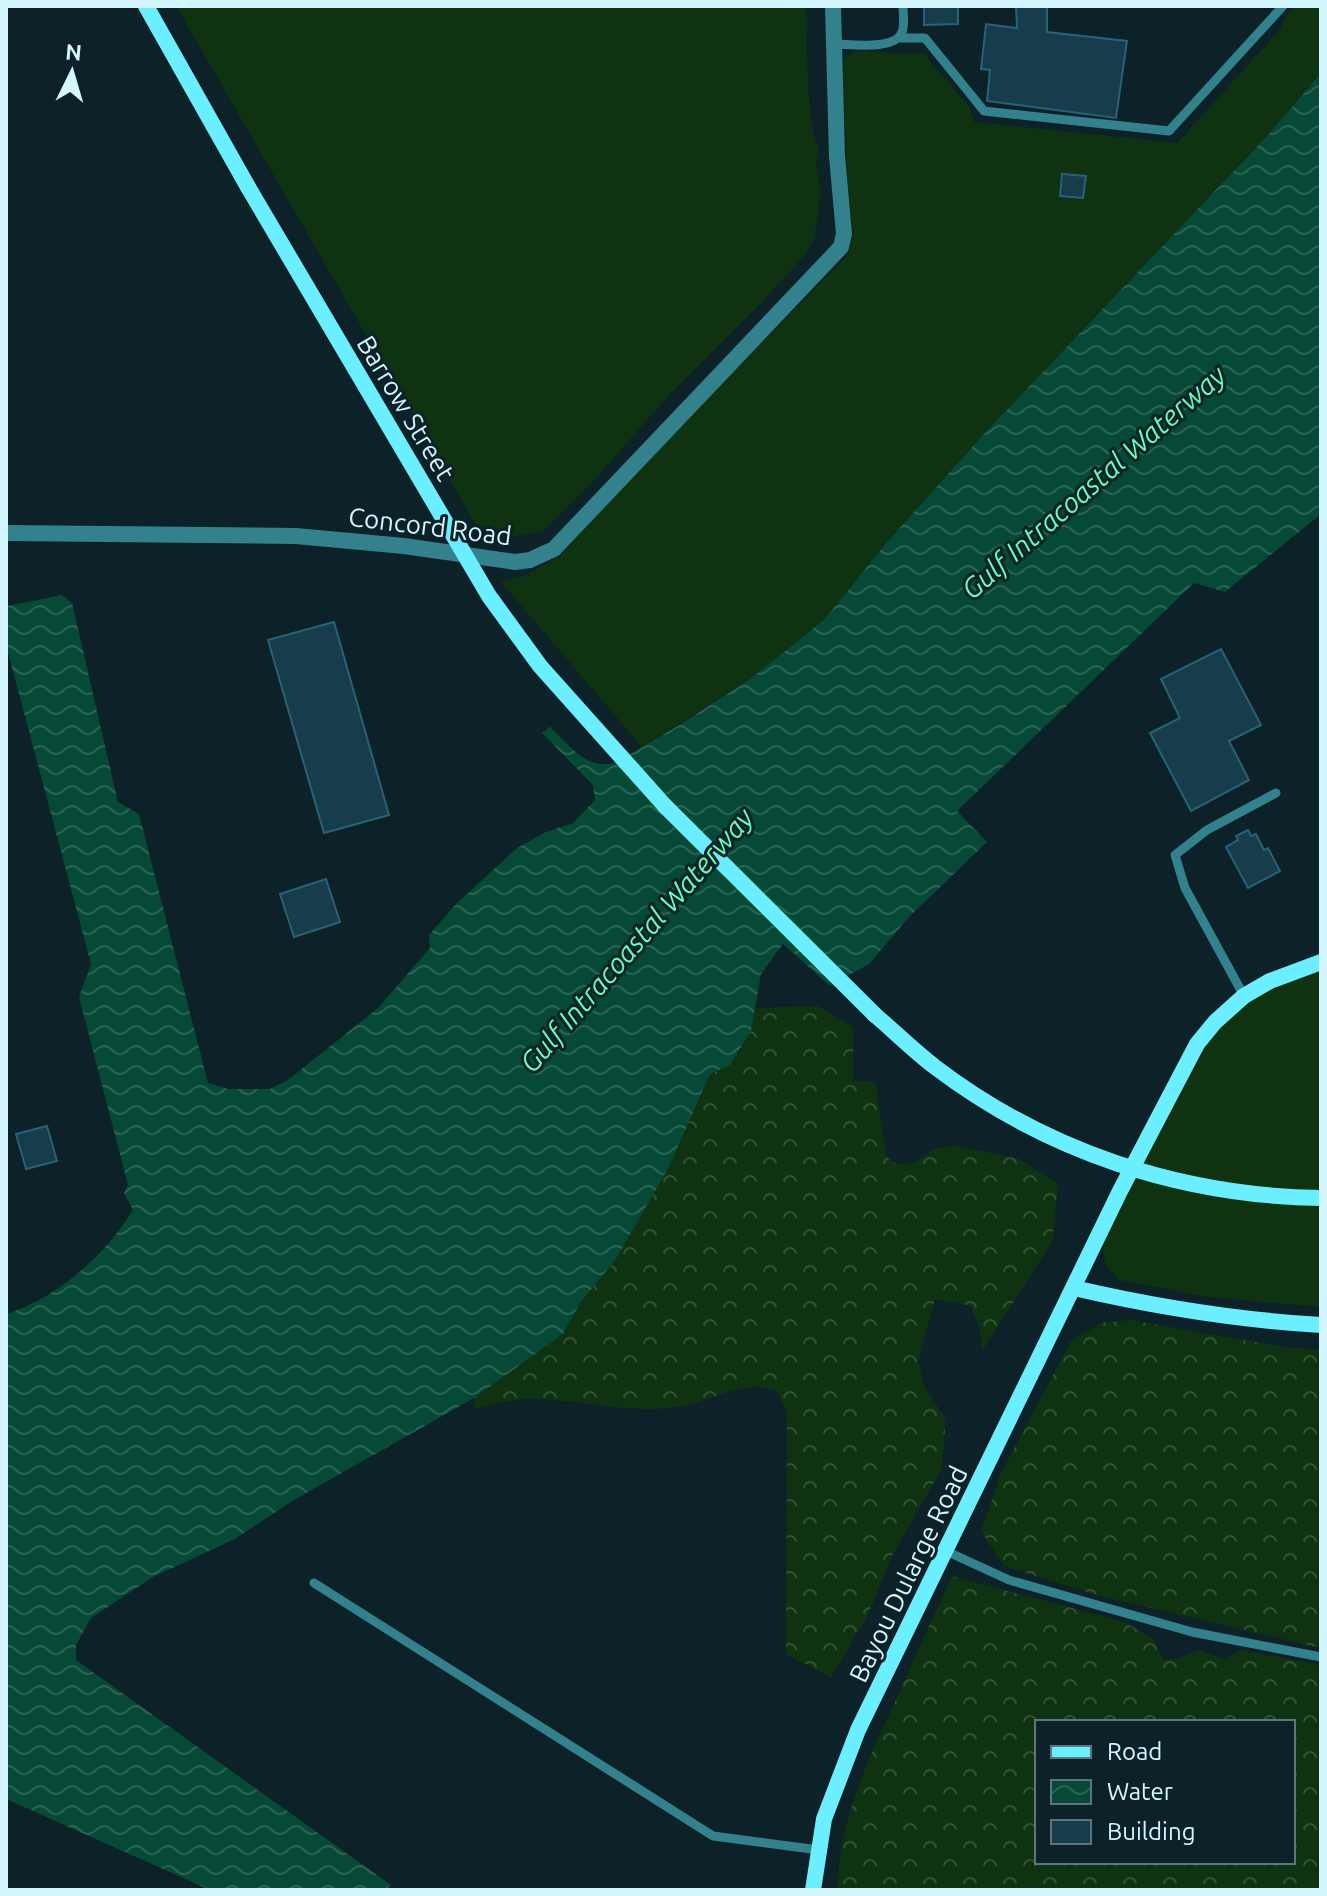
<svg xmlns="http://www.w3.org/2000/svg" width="1327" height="1896" viewBox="0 0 1327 1896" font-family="Ubuntu,sans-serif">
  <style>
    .grass { fill: #0f3311 }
    .forest { fill: url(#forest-crowns); fill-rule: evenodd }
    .water { fill: url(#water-waves) }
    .building { fill: #173c4b; stroke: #266279; stroke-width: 2 }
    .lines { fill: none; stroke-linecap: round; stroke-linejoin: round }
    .lane { stroke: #33818c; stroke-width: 9 }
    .street { stroke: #33818c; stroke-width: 16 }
    .secondary { stroke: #6befff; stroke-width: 16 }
    .secondary-bridge { stroke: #6befff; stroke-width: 16 }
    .labels { text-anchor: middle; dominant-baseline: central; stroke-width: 6; stroke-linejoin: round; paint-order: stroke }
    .street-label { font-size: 26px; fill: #d4f6ff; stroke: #0d2128 }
    .water-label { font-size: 28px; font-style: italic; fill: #62ffb8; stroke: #0d2128 }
  </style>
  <defs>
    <pattern id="forest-crowns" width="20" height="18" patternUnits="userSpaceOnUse" patternTransform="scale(2)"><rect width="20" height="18" fill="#0f3311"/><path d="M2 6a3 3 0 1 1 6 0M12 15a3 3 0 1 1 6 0" fill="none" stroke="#315135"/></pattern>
    <pattern id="water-waves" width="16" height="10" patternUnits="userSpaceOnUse" patternTransform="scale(2)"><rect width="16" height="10" fill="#054936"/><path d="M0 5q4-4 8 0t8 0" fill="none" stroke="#296454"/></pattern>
  </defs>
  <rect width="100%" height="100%" fill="#0d2128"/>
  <path class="grass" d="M 176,6 L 806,6 C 808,43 805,120 819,150 L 816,161 L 821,191 L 814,239 L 806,254 L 762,302 L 662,403 L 588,487 L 543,531 L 485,541 Z
    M 1295,6 L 1321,6 L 1321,71 L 1317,78 L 1269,134 L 983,435 L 887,542 L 825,619 L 750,679 L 642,747 L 501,582 L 528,574 L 560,556 L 651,455 L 847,256 L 853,237 L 847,173 L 843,84 L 844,60 L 854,51 L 924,54 L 969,106 L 974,122 L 1177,143 L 1278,32 L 1289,12 Z
    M 1321,969 L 1321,1307 L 1209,1297 L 1119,1280 L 1106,1265 L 1102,1245 C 1133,1180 1180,1057 1235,1013 C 1261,992 1289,980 1321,969 Z"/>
  <path class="forest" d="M 818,1006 L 853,1027 L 853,1081 L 875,1082 L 887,1157 L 897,1164 L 915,1163 L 933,1149 L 958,1146 L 1019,1159 L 1058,1184 L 1052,1242 L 982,1351 L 980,1330 L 971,1306 L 935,1299 L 918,1362 L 925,1388 L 946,1419 L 942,1468 L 892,1556 L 867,1617 L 831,1677 L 786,1654 L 787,1413 L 777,1391 C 747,1379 718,1398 688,1405 C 639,1416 590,1401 541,1399 C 518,1397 496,1404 474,1409 L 474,1398 L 563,1334 L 580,1303 L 616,1259 L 669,1167 L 710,1074 C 741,1060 749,1040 755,1008 Z
    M 1130,1320 L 1284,1347 L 1321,1350 L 1321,1648 L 1097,1595 L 1004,1566 L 981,1531 L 1001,1473 L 1071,1341 L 1101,1323 Z
    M 952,1576 L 1124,1622 L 1154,1639 L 1163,1660 L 1178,1659 L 1198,1650 L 1223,1659 L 1242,1650 L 1321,1665 L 1321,1890 L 838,1890 C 838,1822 866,1765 894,1704 C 913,1661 933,1618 952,1576 ZM 1037,1722 L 1293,1722 L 1293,1862 L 1037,1862 Z"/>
  <path class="water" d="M 1321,73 L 1321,514 L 1225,592 L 1194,583 L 957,811 L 987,842 L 910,916 L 869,964 L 830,986 L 783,944 L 761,974 L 751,1031 L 730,1065 L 710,1074 L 669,1167 L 616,1259 L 580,1303 L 563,1334 L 474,1398 L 294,1500 L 235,1539 L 153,1577 L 91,1618 L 76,1645 L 76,1660 L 391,1885 L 385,1890 L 210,1890 L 6,1799 L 6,1314 C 58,1298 105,1255 133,1210 L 124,1193 L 128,1185 L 79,997 L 91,964 L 6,645 L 7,606 L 62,595 L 72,603 L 118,802 L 139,814 L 208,1083 L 228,1089 L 270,1089 L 288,1080 L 378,1008 L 430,948 L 429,935 L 456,904 L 517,848 L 546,832 L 573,823 L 595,800 L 593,785 L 542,733 L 550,727 C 570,745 587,772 617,762 L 681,724 L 750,679 L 825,619 L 887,542 L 983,435 L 1269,134 Z"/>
  <path class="building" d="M 924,6 L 958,6 L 958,24 L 924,25 Z
    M 1016,6 L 1047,6 L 1047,32 L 1127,41 L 1116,118 L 987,101 L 990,70 L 981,69 L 986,24 L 1017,28 Z
    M 1062,174 L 1086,176 L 1083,198 L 1060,196 Z
    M 334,622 L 389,815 L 324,833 L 268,640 Z
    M 1221,649 L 1261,725 L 1229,741 L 1249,780 L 1191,811 L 1150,733 L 1180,718 L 1161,679 Z
    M 1248,830 L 1251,836 L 1256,834 L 1264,850 L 1268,848 L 1280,871 L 1248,888 L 1226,847 L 1238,840 L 1236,836 Z
    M 326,879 L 340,922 L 294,937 L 280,894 Z
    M 47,1126 L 57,1161 L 26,1169 L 16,1134 Z"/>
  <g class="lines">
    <path class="lane" d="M 899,38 L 925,38 L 984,111 L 1169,131 L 1283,6
      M 834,44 C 850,44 895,51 902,32 C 905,25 903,14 903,6
      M 1244,996 L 1185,888 L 1175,855 L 1207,830 L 1276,793
      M 946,1551 L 1009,1580 L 1192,1632 L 1321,1657
      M 314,1583 L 713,1836 L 819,1850"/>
    <path class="street" d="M 6,533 L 296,536 L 404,546 L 515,562 L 530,560 L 554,549 L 841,247 L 844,234 L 837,156 L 833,6"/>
    <path class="secondary" d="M 146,6 L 248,187
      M 665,806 L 875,1015
      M 1074,1288 C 1156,1307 1237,1320 1321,1325
      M 813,1890 L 824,1819 L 858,1730 L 1120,1191 L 1197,1044 L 1215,1022 L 1244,996 L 1270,981 L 1321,962"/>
    <path class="secondary-bridge" d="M 248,187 L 489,596 L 540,666 L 665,806
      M 875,1015 C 895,1032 914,1051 935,1067 C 1047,1152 1181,1196 1321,1198"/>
  </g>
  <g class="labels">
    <g class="street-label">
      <text transform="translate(406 408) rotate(59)">Barrow Street</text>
      <text transform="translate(430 526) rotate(7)">Concord Road</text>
      <text transform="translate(908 1574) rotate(-64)">Bayou Dularge Road</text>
    </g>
    <g class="water-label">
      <text transform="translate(1093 482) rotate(-41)">Gulf Intracoastal Waterway</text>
      <text transform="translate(636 940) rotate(-49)">Gulf Intracoastal Waterway</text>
    </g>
  </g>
  <rect width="1327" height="1896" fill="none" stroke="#d4f6ff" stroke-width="16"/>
  <rect x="1035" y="1720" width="260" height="144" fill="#0d2128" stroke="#5d767e" stroke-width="2"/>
  <rect x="1051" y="1746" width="40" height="12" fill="#6befff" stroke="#5d767e" stroke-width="2"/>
  <text x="1107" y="1760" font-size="24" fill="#d4f6ff">Road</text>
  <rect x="1051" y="1780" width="40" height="24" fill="url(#water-waves)" stroke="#5d767e" stroke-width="2"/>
  <text x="1107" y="1800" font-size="24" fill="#d4f6ff">Water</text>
  <rect x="1051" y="1820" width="40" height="24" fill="#173c4b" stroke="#5d767e" stroke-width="2"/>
  <text x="1107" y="1840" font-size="24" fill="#d4f6ff">Building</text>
  <g transform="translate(72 72) rotate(5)" stroke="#0d2128" stroke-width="6" paint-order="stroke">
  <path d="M0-6L14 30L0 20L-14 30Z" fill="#d4f6ff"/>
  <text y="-12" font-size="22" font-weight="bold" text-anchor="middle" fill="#d4f6ff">N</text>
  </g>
</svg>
